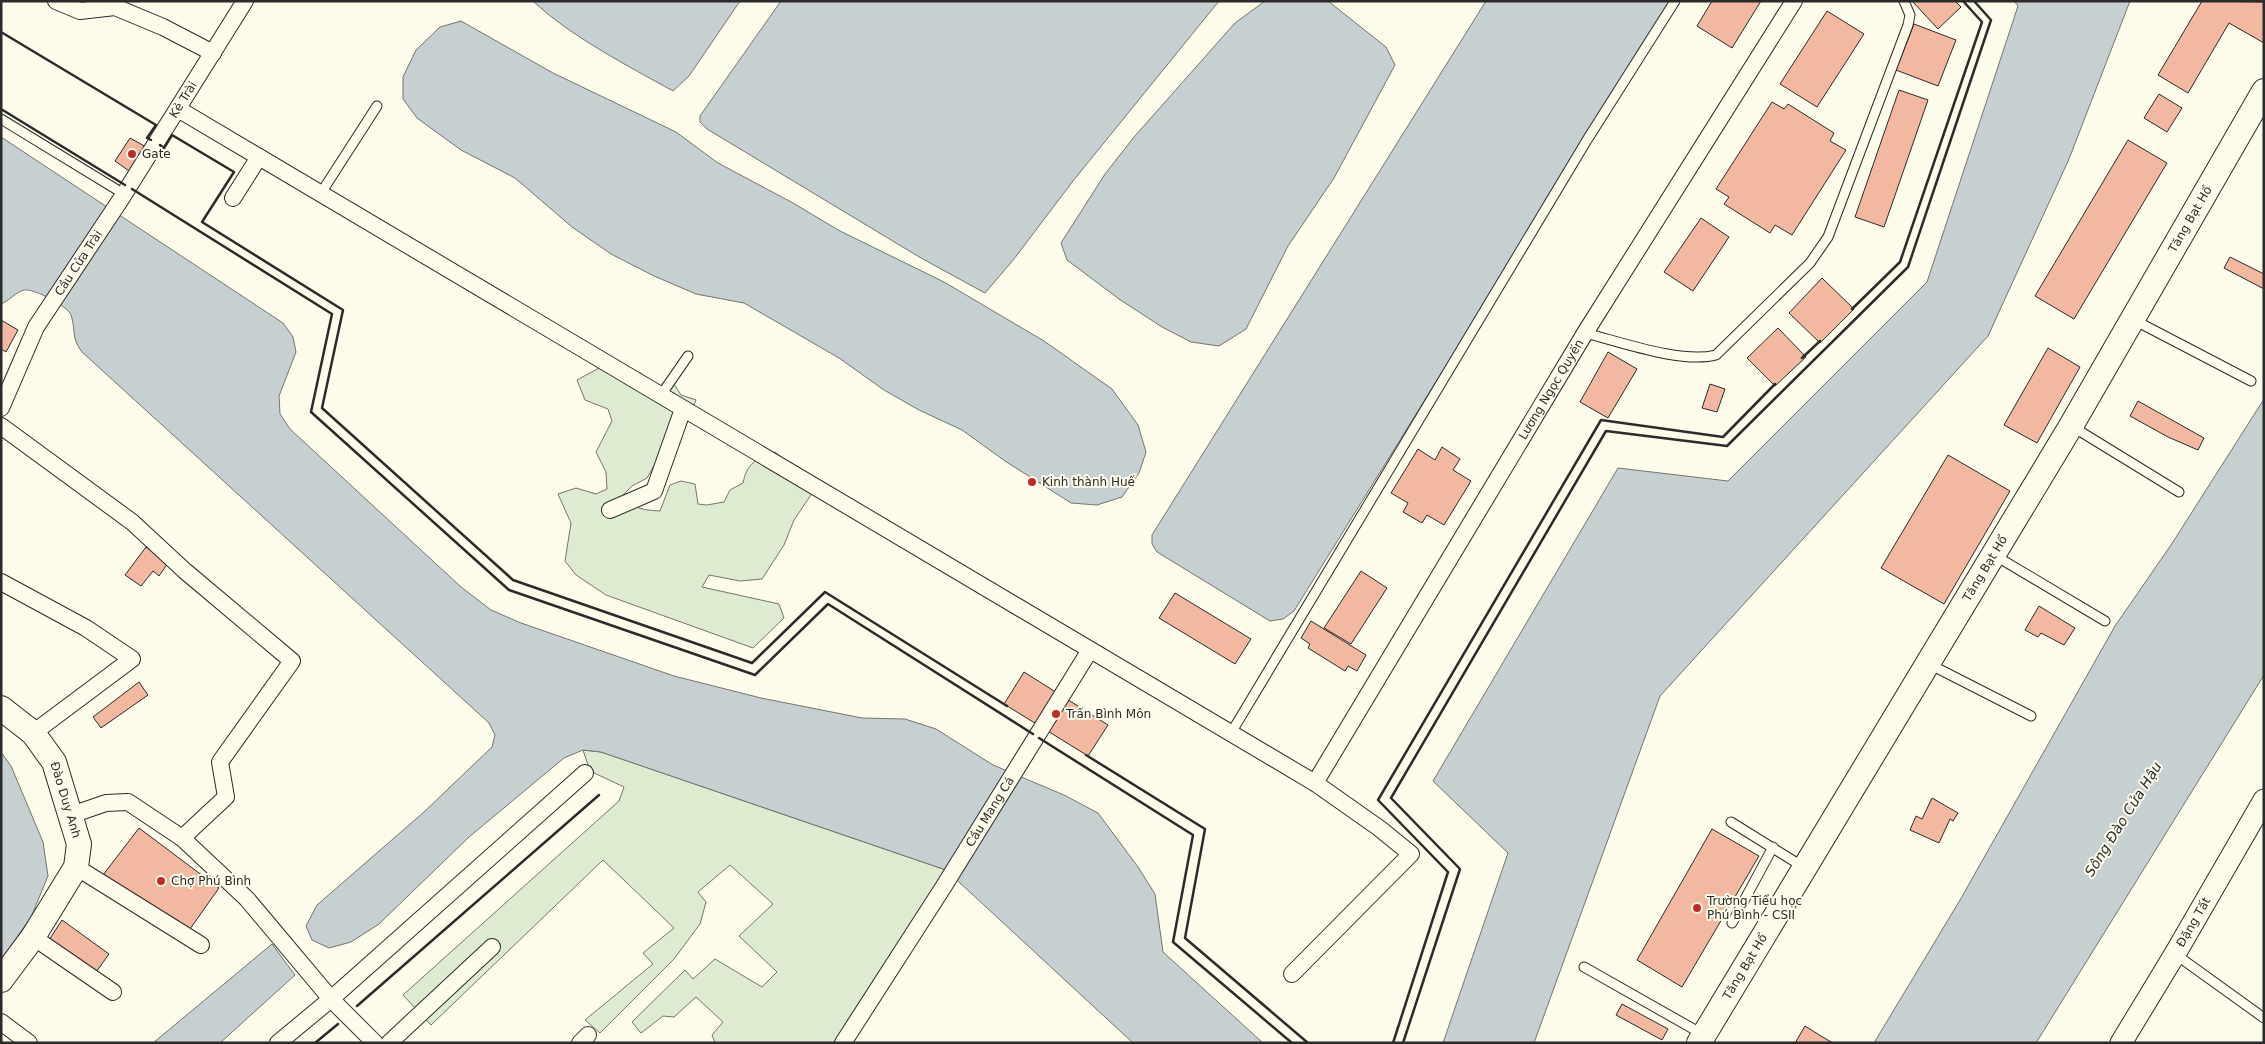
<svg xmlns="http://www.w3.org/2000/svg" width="2265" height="1044" viewBox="0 0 2265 1044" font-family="'DejaVu Sans',sans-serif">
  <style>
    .green { fill: #deebd1; stroke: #74746e }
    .water { fill: #c7d0d0; stroke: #74746e }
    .building { fill: #f2b8a0; stroke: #2b2b2b }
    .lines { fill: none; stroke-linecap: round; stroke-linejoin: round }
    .service-casing { stroke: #2b2b2b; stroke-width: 11 }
    .minor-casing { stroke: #2b2b2b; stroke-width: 18 }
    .tertiary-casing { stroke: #2b2b2b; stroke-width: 23 }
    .secondary-casing { stroke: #2b2b2b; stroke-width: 26 }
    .service { stroke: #fdfbea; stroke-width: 9 }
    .minor { stroke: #fdfbea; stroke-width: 16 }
    .tertiary { stroke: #fdfbea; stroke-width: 21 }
    .secondary { stroke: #fdfbea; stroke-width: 24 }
    .wall { stroke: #2b2b2b; stroke-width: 2.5 }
    .poi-dot { fill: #c62828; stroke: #fdfbea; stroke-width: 2 }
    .labels { text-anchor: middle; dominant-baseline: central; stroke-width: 4; stroke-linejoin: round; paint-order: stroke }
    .street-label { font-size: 12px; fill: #2b2b2b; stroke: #fdfbea }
    .poi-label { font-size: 12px; fill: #2b2b2b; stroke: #fdfbea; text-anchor: start }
    .water-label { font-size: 14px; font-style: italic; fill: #2b2b2b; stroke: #fdfbea }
  </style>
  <rect width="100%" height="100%" fill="#fdfbea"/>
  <path class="green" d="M 599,368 L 624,378 L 641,373 L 650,389 L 674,384 L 681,395 L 696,400 L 687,422 L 676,440 L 656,462 L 647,478 L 632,486 L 622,496 C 632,509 644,510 660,511 L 670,485 L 681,481 L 695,484 L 698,504 L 707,505 L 724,502 L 730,490 L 743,483 C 747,463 756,459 775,452 L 817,486 L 794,520 L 784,545 L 762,579 L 740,581 L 709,575 L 702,587 L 779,604 L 784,618 L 753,648 L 606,595 L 576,575 L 565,561 L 571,523 L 558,494 L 576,488 L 596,494 L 607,489 L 606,472 L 596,452 L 612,421 L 608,409 L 585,400 L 577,380 Z
    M 583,750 L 601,752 L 946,870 L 837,1043 L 715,1043 L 712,1035 L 723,1022 L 696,997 L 674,1017 L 663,1016 L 641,1033 L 632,1022 L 685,970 L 693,979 L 715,959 L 762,987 L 777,972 L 739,936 L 773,904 L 730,865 L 698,892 L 706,902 L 700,924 L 674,959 L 600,1033 L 585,1020 L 653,964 L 643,953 L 674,928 L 603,860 L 431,1025 L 403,995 L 619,801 L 624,787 L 590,771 Z"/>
  <path class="water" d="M 533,1 L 740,1 L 689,76 L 673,91 C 628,66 570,36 533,1 Z
    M 781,1 L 1219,1 L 1073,181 L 1014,259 L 985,293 L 921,258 L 707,129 L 700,122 L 700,116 Z
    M 1265,1 L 1328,1 L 1386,47 L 1395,65 L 1334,178 L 1288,246 L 1246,329 L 1219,346 L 1191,342 L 1162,327 L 1119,299 L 1067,260 L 1061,243 L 1105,174 L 1134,137 L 1235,23 Z
    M 1486,1 L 1672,1 L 1294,611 L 1283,619 L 1270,621 L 1157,552 L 1152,544 L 1152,535 Z
    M 2014,1 L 2130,1 L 2069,159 L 1988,336 L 1660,696 L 1534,1043 L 1443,1043 L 1508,853 L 1433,781 L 1618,468 L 1728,481 L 1927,282 L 2018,6 Z
    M 461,21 L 553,73 L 676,132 L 718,163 L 793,203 L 840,231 L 944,282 L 1044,341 L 1112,389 L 1138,425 L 1146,452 L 1139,473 L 1122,497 L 1097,505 L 1071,503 L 1005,461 L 962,430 L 919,410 L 884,390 L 839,358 L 744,303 L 696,294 L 654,276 L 611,254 L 572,227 L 515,178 L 461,150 L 417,118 L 403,99 L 403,77 L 416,50 L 440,27 Z
    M 1,137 L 283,323 L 293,337 L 296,352 L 279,396 L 280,414 L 290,429 L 461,587 L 491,610 L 521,623 L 674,676 L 761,698 L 862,718 L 905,719 L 936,729 L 993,765 L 1064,795 L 1098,813 L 1138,867 L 1155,894 L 1163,952 L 1263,1043 L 1133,1043 L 946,870 L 601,752 L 583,750 L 564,758 L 469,837 L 379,924 L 351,942 L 329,948 L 312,940 L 306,926 L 317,905 L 424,812 L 492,747 L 495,735 L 489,723 L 82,352 C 71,338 76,330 71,315 C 68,306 33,288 24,290 C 16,292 9,301 1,304 Z
    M 2264,399 L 2264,675 L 2036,1043 L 1874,1043 L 1960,900 L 2115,626 L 2171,545 Z
    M 1,752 L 11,766 L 43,842 L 48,876 L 31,917 L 1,960 Z
    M 272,944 L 295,975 L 220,1043 L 153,1043 Z"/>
  <path class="building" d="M 1712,1 L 1761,1 L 1732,48 L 1697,26 Z
    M 1912,1 L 1955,1 L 1961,7 L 1938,29 Z
    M 2202,1 L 2264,2 L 2264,43 L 2229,23 L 2188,93 L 2158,75 Z
    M 1827,11 L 1864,34 L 1817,107 L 1780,84 Z
    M 1914,24 L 1956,40 L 1938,86 L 1896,70 Z
    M 1899,90 L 1928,100 L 1884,227 L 1855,217 Z
    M 2159,94 L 2182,108 L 2167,132 L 2144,118 Z
    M 1772,102 L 1784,109 L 1788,104 L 1834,133 L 1830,141 L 1846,150 L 1792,235 L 1775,225 L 1770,233 L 1724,204 L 1729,197 L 1716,189 Z
    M 130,138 L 148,148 L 132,173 L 115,161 Z
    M 2128,140 L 2167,163 L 2074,319 L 2035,296 Z
    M 1701,218 L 1729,237 L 1693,291 L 1664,272 Z
    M 2230,257 L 2264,274 L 2264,289 L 2224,268 Z
    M 1822,278 L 1854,309 L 1820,343 L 1789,313 Z
    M 1,320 L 18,330 L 6,352 L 1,349 Z
    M 1778,328 L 1806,357 L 1775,386 L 1747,358 Z
    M 2048,348 L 2080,367 L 2037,443 L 2004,425 Z
    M 1608,352 L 1637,369 L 1608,418 L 1580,402 Z
    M 1710,384 L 1725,389 L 1717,412 L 1702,408 Z
    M 2138,401 L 2204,438 L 2198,450 L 2168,437 L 2130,416 Z
    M 1442,447 L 1460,459 L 1453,470 L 1471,481 L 1444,525 L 1427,515 L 1422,523 L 1403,512 L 1408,503 L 1391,493 L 1418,449 L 1435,460 Z
    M 1948,455 L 2010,491 L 1944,604 L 1881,568 Z
    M 146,547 L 168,563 L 159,576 L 153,571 L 141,586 L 125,575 Z
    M 1361,571 L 1387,588 L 1351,644 L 1324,628 Z
    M 1175,593 L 1251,639 L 1235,664 L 1159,618 Z
    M 2039,606 L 2075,628 L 2064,645 L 2041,633 L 2038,637 L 2025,630 Z
    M 1311,621 L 1366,655 L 1357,671 L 1348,666 L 1345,671 L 1308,648 L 1310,644 L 1301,638 Z
    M 1024,672 L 1108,725 L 1088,756 L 1004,704 Z
    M 139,682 L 148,695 L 101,728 L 93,717 Z
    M 1932,798 L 1958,813 L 1953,821 L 1950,819 L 1939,843 L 1910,830 L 1916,816 L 1922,819 Z
    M 139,828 L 219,888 L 185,936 L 103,875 Z
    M 1712,829 L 1759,856 L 1682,987 L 1637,960 Z
    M 62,920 L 109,954 L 94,975 L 49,940 Z
    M 1622,1004 L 1668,1029 L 1662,1040 L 1616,1015 Z
    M 1805,1026 L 1821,1036 L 1833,1043 L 1795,1043 Z"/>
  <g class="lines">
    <defs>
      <path id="service" d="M 1,119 L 124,194
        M 321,193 L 377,106
        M 2134,320 L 2251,381
        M 1585,333 C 1621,342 1682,364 1716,355 L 1810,263 L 1828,237 L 1908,25 L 1910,15 L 1904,1
        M 661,395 L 688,356
        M 2073,427 L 2179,492
        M 1994,555 L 2105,621
        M 1929,664 L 2031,716
        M 1231,733 L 1587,140 L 1675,1
        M 1731,822 L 1805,868
        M 1732,923 L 1773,847
        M 2175,954 L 2264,1018
        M 1584,967 L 1704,1035"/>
      <g id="minor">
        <path d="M 56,1 L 80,11 L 115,7 L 163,27 L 213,53"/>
        <path d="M 178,109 L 1315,783 L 1379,828 L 1411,854 L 1292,974"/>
        <path d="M 233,198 L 259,157"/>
        <path id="s1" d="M 1,408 L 36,327 L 121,199 L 245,1"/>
        <path d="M 1,426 L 132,522 L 185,571 L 292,661 L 220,762 L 226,797 L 182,838"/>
        <path d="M 610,510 L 654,491 L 683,409"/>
        <path d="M 1,582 L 86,628 L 132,659 L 33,733"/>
        <path id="s2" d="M 1315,783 L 1585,333 L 1794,1"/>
        <path d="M 71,815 L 106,803 L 128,802 L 182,838 L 247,899 L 331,999 L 375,1043"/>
        <path d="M 76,867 L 201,945"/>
        <path d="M 33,937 L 113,992"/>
        <path d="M 1,1022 L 29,1043"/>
        <path d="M 278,1043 L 331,999 L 585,773"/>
        <path d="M 389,1043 L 492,947"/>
        <path d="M 580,1043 L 588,1035"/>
        <path id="s3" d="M 843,1043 L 944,886 L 1090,650"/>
      </g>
      <g id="tertiary">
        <path id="s4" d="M 2121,1043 L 2175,954 L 2264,800"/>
      </g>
      <g id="secondary">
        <path id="s5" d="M 1,708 L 33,733 L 54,762 L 79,844 L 76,867 L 33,937 L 1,980"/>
        <path id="s6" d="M 1699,1043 L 2071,426 L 2264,91"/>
      </g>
    </defs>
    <use href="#service" class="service-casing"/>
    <use href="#minor" class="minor-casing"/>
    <use href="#tertiary" class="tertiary-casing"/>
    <use href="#secondary" class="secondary-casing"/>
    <use href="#service" class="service"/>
    <use href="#minor" class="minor"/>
    <use href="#tertiary" class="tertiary"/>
    <use href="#secondary" class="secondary"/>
    <path class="wall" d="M 1,32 L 156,125 L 147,138 L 151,140
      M 1,109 L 125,185
      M 160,145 L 164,148 L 172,135 L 234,172 L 202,222 L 343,310 L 322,408 L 513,580 L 752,663 L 825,592 L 1007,706
      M 132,189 L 332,314 L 311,412 L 509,590 L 755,675 L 828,604 L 1033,734
      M 1852,309 L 1900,262 L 1982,22 L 1963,1
      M 1802,358 L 1820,341
      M 1039,738 L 1193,835 L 1173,942 L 1292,1043
      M 1086,755 L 1205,829 L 1185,938 L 1308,1043
      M 357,1006 L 599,795
      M 315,1043 L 338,1024
      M 1393,1043 L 1448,872 L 1378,800 L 1601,420 L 1723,437 L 1775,384
      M 1403,1043 L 1460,869 L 1391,798 L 1606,431 L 1727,446 L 1908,267 L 1991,20 L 1974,1"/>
  </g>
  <g class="poi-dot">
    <circle cx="132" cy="154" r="5"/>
    <circle cx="1032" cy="482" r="5"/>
    <circle cx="1056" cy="714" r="5"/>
    <circle cx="161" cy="881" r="5"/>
    <circle cx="1697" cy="908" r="5"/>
  </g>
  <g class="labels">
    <g class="street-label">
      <text stroke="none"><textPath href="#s1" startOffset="359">Kẻ Trài</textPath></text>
      <text stroke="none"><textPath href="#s6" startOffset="959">Tăng Bạt Hổ</textPath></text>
      <text stroke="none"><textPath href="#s1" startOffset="165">Cầu Cửa Trài</textPath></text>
      <text stroke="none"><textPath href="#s2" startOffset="459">Lương Ngọc Quyến</textPath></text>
      <text stroke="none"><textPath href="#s6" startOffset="554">Tăng Bạt Hổ</textPath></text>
      <text stroke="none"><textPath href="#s5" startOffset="116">Đào Duy Anh</textPath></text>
      <text stroke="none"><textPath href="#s3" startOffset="274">Cầu Mang Cá</textPath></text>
      <text stroke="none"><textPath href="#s4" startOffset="141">Đặng Tất</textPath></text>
      <text stroke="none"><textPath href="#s6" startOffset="89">Tăng Bạt Hổ</textPath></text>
    </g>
    <g class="poi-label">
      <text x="142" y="154">Gate</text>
      <text x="1042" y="482">Kinh thành Huế</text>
      <text x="1066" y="714">Trấn Bình Môn</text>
      <text x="171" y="881">Chợ Phú Bình</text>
      <text x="1707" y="901">Trường Tiểu học<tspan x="1707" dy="14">Phú Bình - CSII</tspan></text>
    </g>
    <g class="water-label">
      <text transform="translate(2123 819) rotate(-58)">Sông Đào Cửa Hậu</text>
    </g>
  </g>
  <rect width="2265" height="1044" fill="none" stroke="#2b2b2b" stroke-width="5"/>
</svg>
